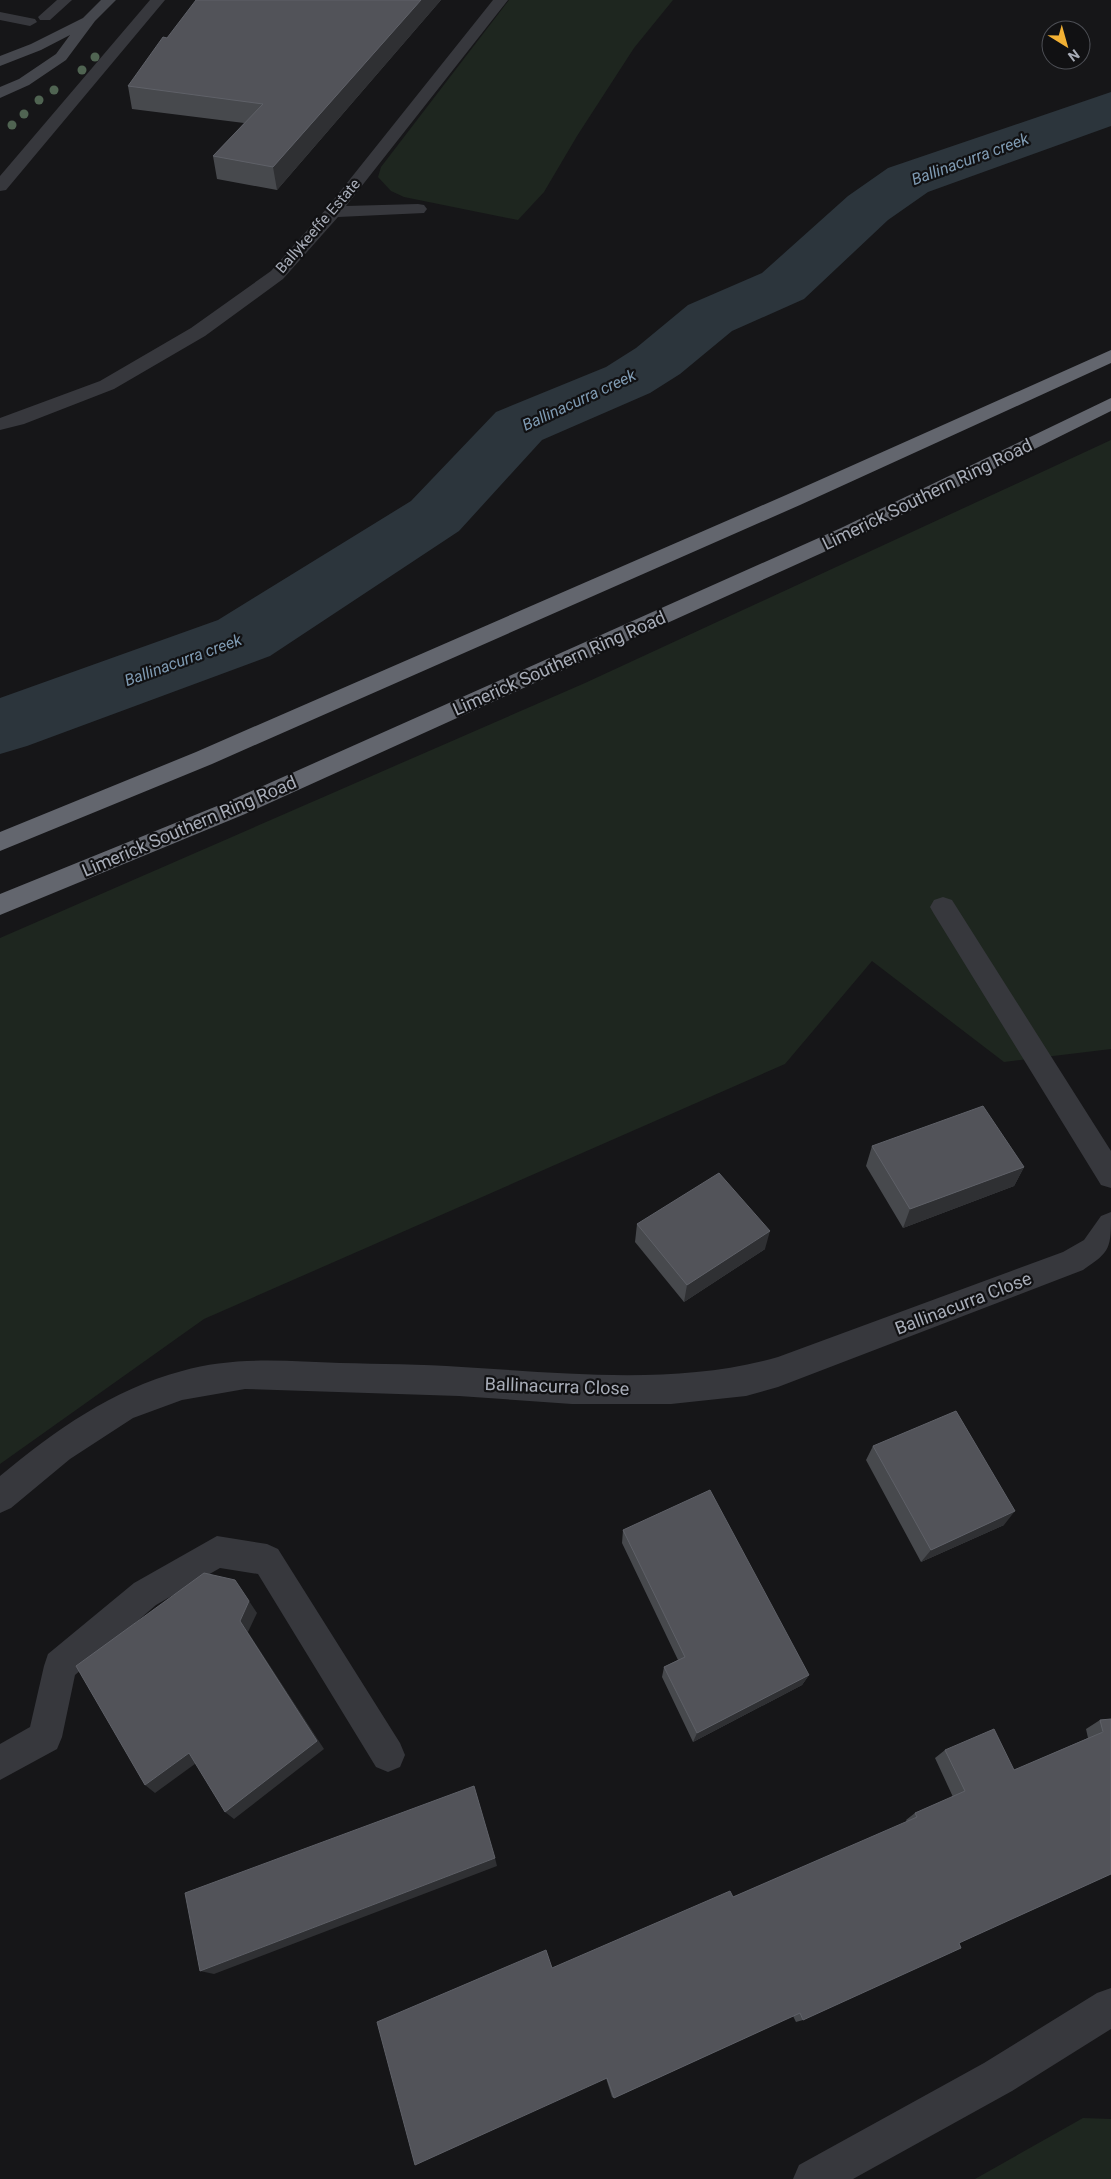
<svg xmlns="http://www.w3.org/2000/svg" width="1111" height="2179" viewBox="0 0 1111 2179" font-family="Roboto,sans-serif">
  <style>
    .green { fill: #1e261f }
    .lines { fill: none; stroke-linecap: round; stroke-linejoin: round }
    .river { fill: #2c353c; fill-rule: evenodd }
    .lane { fill: #37383d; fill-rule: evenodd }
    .street { fill: #37383d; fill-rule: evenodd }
    .secondary { fill: #45474d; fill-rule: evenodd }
    .highway { fill: #63666e; fill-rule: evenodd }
    .tree { fill: #506452 }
    .wall { fill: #47494d }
    .shaded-wall { fill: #2f3033 }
    .building { fill: #525359; stroke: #5f6168 }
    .labels { text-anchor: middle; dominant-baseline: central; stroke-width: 4.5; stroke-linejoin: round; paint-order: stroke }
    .far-street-label { font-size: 15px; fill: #a8adb8; stroke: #111113 }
    .far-water-label { font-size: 16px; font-style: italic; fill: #7f9bb3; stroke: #111113 }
    .street-label { font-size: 18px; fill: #a8adb8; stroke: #111113 }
  </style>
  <rect width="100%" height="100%" fill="#161618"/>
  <path class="green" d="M 509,0 L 673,0 L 634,48 L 577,136 L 544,192 L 518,220 L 404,197 L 391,191 L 378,177 L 381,167 Z
    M 1111,440 L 1111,1049 L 1004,1062 L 872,961 L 785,1064 L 204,1319 L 0,1464 L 0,938 L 585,683 Z
    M 1083,2118 L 1111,2119 L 1111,2179 L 975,2179 Z"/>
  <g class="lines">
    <path class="river" d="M 1111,92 L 1111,126 L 928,192 L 888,220 L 804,299 L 732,331 L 680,374 L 650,393 L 542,440 L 459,531 L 270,656 L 27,746 L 0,754 L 0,698 L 218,620 L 411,501 L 496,412 L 606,367 L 636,348 L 688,305 L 762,273 L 848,196 L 888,168 Z"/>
    <path class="lane" d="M 57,0 L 72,0 L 50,20 L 40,20 L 38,17 Z
      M 0,12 L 35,19 L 37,22 L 30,26 L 0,20 Z
      M 217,1536 L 267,1544 L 278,1549 L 400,1743 L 405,1755 L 400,1767 L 388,1772 L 376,1767 L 258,1574 L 220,1568 L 156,1605 L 75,1675 L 62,1737 L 57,1749 L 0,1780 L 0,1744 L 30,1727 L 44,1666 L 48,1654 L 134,1583 Z"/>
    <path class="street" d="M 150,0 L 165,0 L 6,190 L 0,191 L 0,176 Z
      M 493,0 L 508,0 L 346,206 L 418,204 L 424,205 L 427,209 L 424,213 L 338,217 L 283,279 L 205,336 L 114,389 L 24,424 L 0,430 L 0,418 L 100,381 L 191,328 L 271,271 L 327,208 Z
      M 943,897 L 952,900 L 1111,1151 L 1111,1188 L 1101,1185 L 934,914 L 930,907 L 934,900 Z
      M 1111,1212 C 1111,1249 1111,1251 1083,1270 L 778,1387 L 746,1396 L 671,1404 L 572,1404 L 459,1396 L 245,1389 L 182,1400 L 133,1418 L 70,1459 L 11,1508 L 0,1513 L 0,1476 C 56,1430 111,1390 182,1371 C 233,1356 287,1361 340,1363 C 380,1364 421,1364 462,1367 C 566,1373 676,1386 778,1357 L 1063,1252 L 1084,1240 L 1101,1216 Z
      M 1111,1988 L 1111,2029 L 1012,2091 L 853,2179 L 793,2179 L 799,2165 L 984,2063 L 1097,1993 Z"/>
    <path class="secondary" d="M 101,0 L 116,0 L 95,21 L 66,60 L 29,85 L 0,98 L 0,87 L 19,79 L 56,54 L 70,35 L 41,50 L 0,66 L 0,56 L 31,44 L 83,18 Z"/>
    <path class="highway" d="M 1111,350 L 1111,363 L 800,505 L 212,764 L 0,851 L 0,832 L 196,752 L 786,495 Z
      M 1111,398 L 1111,411 L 855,538 L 245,814 L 0,915 L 0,894 L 227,802 L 841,528 Z"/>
  </g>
  <g class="tree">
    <circle cx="95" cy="57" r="4.5"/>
    <circle cx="82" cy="70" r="4.5"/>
    <circle cx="54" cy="90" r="4.5"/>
    <circle cx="39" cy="100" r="4.5"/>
    <circle cx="24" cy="114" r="4.5"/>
    <circle cx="12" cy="125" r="4.5"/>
  </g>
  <path class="wall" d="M 441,0 L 277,190 L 217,179 L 213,156 L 244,123 L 132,109 L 128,86 L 167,38 Z
    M 872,1146 L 1024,1167 L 1014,1186 L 903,1228 L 866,1166 Z
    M 637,1224 L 765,1249 L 684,1302 L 635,1242 Z
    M 873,1446 L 1004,1525 L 921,1562 L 866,1460 Z
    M 623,1530 L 809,1675 L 802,1685 L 693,1742 L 662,1677 L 664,1667 L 678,1660 L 622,1543 Z
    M 1111,1719 L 959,1943 L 803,2020 L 796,2022 L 793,2016 L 614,2098 L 612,2097 L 606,2078 L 733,1897 L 907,1822 L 906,1820 L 915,1813 L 953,1797 L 935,1758 L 945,1750 L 1014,1770 L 1088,1738 L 1086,1729 L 1100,1720 Z"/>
  <path class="shaded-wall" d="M 421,0 L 441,0 L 277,190 L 273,167 Z
    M 1024,1167 L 1014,1186 L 903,1228 L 910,1209 Z
    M 770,1231 L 765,1249 L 684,1302 L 687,1285 Z
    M 1015,1511 L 1004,1525 L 921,1562 L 931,1550 Z
    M 249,1601 L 257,1613 L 248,1632 L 324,1749 L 234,1819 L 225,1812 L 240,1621 Z
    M 809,1675 L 802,1685 L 693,1742 L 697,1733 Z
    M 189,1753 L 199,1761 L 155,1793 L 145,1785 Z
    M 495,1858 L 497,1866 L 214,1974 L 200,1971 Z"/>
  <path class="building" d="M 196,0 L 421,0 L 273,167 L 213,156 L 263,104 L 128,86 L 163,37 L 167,38 Z
    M 983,1106 L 1024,1167 L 910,1209 L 872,1146 Z
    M 719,1173 L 770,1231 L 687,1285 L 637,1224 Z
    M 956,1411 L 1015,1511 L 931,1550 L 873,1446 Z
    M 710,1490 L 809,1675 L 697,1733 L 664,1667 L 685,1657 L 623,1530 Z
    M 204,1573 L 235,1580 L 249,1601 L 240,1621 L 317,1741 L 225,1812 L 189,1753 L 145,1785 L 76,1666 Z
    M 1111,1719 L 1111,1874 L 959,1943 L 961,1948 L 803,2020 L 800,2013 L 614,2098 L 607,2078 L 415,2165 L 377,2022 L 546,1950 L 552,1968 L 730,1891 L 733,1897 L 917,1817 L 915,1813 L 965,1791 L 945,1750 L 994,1729 L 1014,1770 L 1103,1732 L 1100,1720 Z
    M 474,1786 L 495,1858 L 200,1971 L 185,1893 Z"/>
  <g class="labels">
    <g class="far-street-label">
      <text transform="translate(318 226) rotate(-49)">Ballykeeffe Estate</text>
    </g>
    <g class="far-water-label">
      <text transform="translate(970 159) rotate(-20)">Ballinacurra creek</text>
      <text transform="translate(579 400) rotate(-25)">Ballinacurra creek</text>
      <text transform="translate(183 660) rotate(-20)">Ballinacurra creek</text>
    </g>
    <g class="street-label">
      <text transform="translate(927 494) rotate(-26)">Limerick Southern Ring Road</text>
      <text transform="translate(559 663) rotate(-24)">Limerick Southern Ring Road</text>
      <text transform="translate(189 826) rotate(-23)">Limerick Southern Ring Road</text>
      <text transform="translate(963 1303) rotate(-21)">Ballinacurra Close</text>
      <text transform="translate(557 1386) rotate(2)">Ballinacurra Close</text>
    </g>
  </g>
  <g transform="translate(1066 45) rotate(143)"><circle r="24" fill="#111113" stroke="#4d4f55"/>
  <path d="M0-4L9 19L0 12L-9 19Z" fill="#f2b134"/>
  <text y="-8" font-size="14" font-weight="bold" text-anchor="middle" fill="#a8adb8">N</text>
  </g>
</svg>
